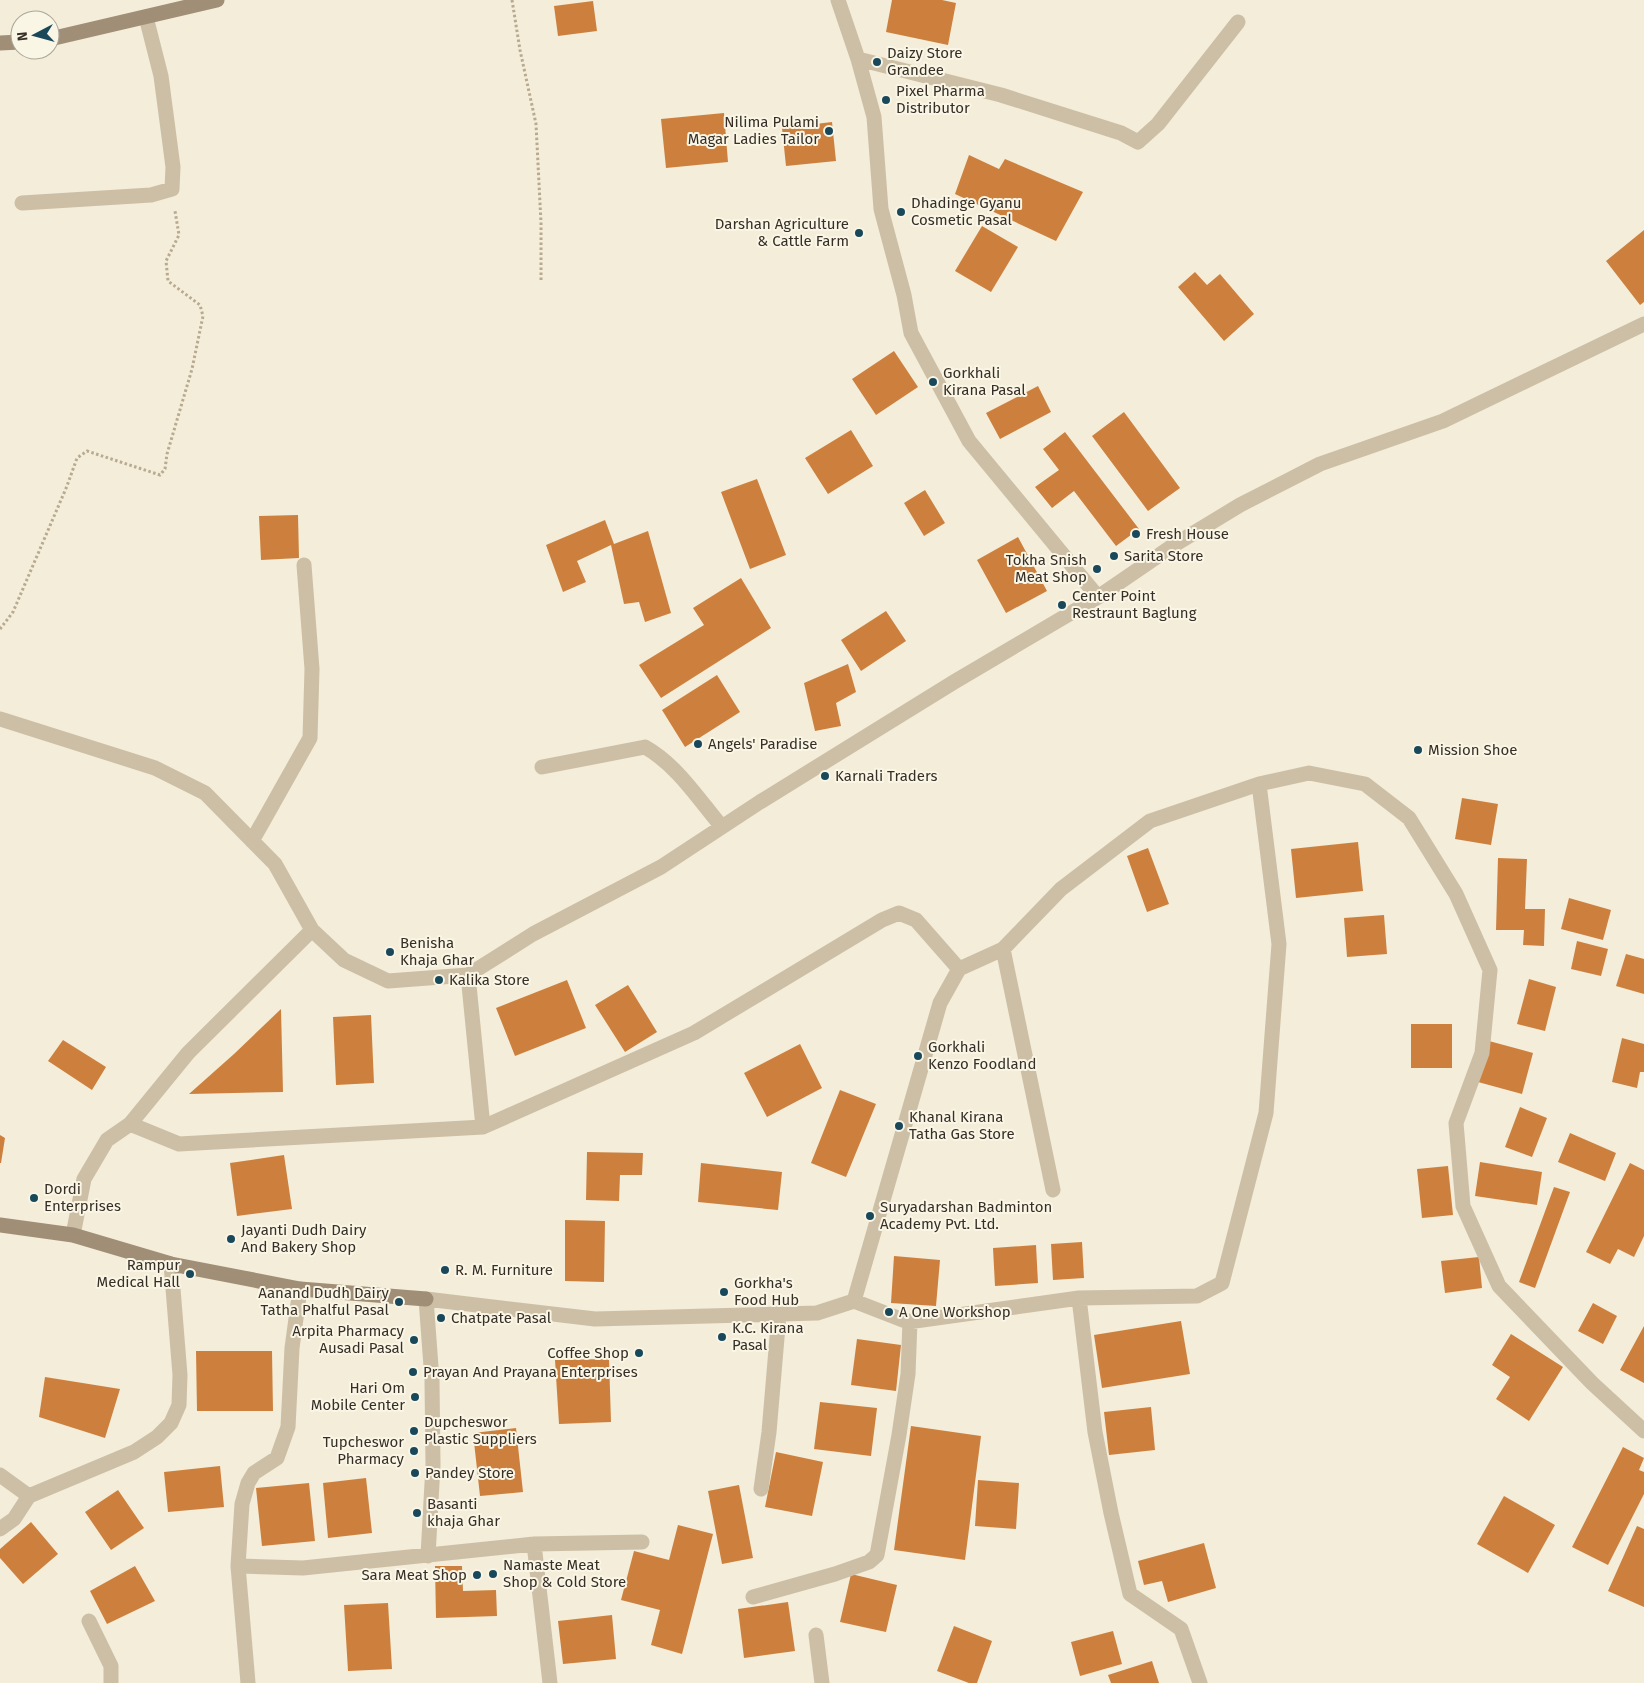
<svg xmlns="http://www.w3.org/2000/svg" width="1644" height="1683" viewBox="0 0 1644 1683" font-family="'Fira Sans',sans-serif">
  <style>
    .building { fill: #cd803d }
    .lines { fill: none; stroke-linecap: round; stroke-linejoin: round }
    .path { stroke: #b8a98f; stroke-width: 3; stroke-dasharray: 2.5 2.5; stroke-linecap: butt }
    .street { stroke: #ccbfa5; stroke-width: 15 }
    .secondary { stroke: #a08e76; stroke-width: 15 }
    .poi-dot { fill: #19485b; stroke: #faf6e6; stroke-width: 2 }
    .labels { text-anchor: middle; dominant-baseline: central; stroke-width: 4; stroke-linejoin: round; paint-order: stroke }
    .poi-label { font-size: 15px; fill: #372f27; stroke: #faf6e6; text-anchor: start }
  </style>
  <rect width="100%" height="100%" fill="#f3edd9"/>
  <path class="building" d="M 892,0 L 942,0 L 956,3 L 948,45 L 886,32 Z
    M 593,1 L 597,31 L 558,36 L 554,6 Z
    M 724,113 L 728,162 L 666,168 L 661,119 Z
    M 832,122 L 836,161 L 786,166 L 782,128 Z
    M 969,155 L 999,169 L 1005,159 L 1083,192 L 1056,241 L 955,194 Z
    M 982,226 L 1018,247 L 991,292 L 955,271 Z
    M 1644,230 L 1644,302 L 1640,305 L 1606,261 Z
    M 1195,272 L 1207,285 L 1220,274 L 1254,314 L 1224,341 L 1178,287 Z
    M 894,351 L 918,387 L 876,415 L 852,379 Z
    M 1038,386 L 1051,412 L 1000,439 L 986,413 Z
    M 1124,412 L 1180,488 L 1148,511 L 1092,436 Z
    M 851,430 L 873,466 L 828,494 L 805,458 Z
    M 1065,432 L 1139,529 L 1116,546 L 1074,491 L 1052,508 L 1035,487 L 1059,470 L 1043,449 Z
    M 757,479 L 786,555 L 750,569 L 721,492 Z
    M 925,490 L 945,523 L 924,536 L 904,503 Z
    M 298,515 L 299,558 L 261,560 L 259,516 Z
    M 605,520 L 614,544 L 648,531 L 671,613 L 645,622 L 639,602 L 624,604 L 611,545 L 577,561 L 586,582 L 563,592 L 546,545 Z
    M 1018,537 L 1047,591 L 1006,613 L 977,560 Z
    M 741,578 L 771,628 L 661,698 L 639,665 L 704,625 L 693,608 Z
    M 886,611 L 906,641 L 861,671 L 841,640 Z
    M 848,664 L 856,692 L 836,703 L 841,726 L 815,731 L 804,683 Z
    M 717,675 L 740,712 L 685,747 L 662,710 Z
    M 1462,798 L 1498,804 L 1491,845 L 1455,839 Z
    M 1358,842 L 1363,891 L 1296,898 L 1291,849 Z
    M 1148,848 L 1169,904 L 1147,912 L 1127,856 Z
    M 1498,858 L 1527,859 L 1525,909 L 1545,909 L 1544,946 L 1523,945 L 1524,930 L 1496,930 Z
    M 1569,898 L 1611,910 L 1603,940 L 1561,929 Z
    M 1384,915 L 1387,954 L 1347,957 L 1344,918 Z
    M 1577,941 L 1608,949 L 1601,976 L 1571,969 Z
    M 1626,954 L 1644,959 L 1644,994 L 1616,986 Z
    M 1529,979 L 1556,987 L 1545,1031 L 1517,1024 Z
    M 567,980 L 586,1028 L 515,1056 L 496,1008 Z
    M 628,985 L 657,1032 L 625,1052 L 595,1005 Z
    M 281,1009 L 283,1092 L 189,1094 L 234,1054 Z
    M 371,1015 L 374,1083 L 336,1085 L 333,1017 Z
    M 1411,1024 L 1452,1024 L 1452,1068 L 1411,1068 Z
    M 1622,1038 L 1644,1044 L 1644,1072 L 1640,1072 L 1637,1088 L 1612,1082 Z
    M 63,1040 L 106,1067 L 92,1090 L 48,1061 Z
    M 1489,1041 L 1533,1053 L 1522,1094 L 1478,1082 Z
    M 800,1044 L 822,1088 L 767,1117 L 744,1073 Z
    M 840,1090 L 876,1104 L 846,1177 L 811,1163 Z
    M 1520,1107 L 1547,1118 L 1532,1157 L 1505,1147 Z
    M 1570,1133 L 1616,1153 L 1605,1181 L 1558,1162 Z
    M 0,1135 L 5,1138 L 1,1163 L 0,1163 Z
    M 587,1152 L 643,1153 L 642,1175 L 620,1175 L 619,1201 L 586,1200 Z
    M 284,1155 L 292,1209 L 237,1216 L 230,1163 Z
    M 1480,1162 L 1542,1172 L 1537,1205 L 1475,1196 Z
    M 701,1163 L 782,1172 L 778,1210 L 698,1202 Z
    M 1630,1163 L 1644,1170 L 1644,1236 L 1634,1257 L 1618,1249 L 1610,1264 L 1586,1252 Z
    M 1448,1166 L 1453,1215 L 1422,1218 L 1417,1169 Z
    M 1554,1187 L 1570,1192 L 1535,1288 L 1519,1282 Z
    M 565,1220 L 605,1221 L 604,1282 L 565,1281 Z
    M 1082,1242 L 1084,1278 L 1053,1280 L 1051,1244 Z
    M 1036,1245 L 1038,1283 L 995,1286 L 993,1248 Z
    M 894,1256 L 940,1260 L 936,1306 L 891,1303 Z
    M 1479,1257 L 1482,1288 L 1445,1293 L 1441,1261 Z
    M 1593,1303 L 1617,1316 L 1603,1344 L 1578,1331 Z
    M 1181,1321 L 1190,1374 L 1102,1388 L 1094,1335 Z
    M 1644,1326 L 1644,1383 L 1620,1370 Z
    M 1511,1334 L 1563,1367 L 1529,1421 L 1496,1399 L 1510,1377 L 1492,1365 Z
    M 857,1339 L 901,1345 L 896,1391 L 851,1385 Z
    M 196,1351 L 272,1351 L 273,1411 L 197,1411 Z
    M 609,1359 L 611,1422 L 559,1424 L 555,1360 Z
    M 45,1377 L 120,1389 L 105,1438 L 39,1417 Z
    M 820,1402 L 877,1408 L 871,1456 L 814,1449 Z
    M 1151,1407 L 1155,1450 L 1109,1455 L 1104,1412 Z
    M 911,1426 L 981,1436 L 965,1560 L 894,1550 Z
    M 516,1428 L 523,1492 L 480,1496 L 473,1433 Z
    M 1623,1447 L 1644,1458 L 1639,1470 L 1644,1472 L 1644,1494 L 1608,1565 L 1572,1547 Z
    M 776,1452 L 823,1462 L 812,1516 L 765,1507 Z
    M 220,1466 L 224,1507 L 168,1512 L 164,1472 Z
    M 366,1478 L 372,1533 L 328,1538 L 323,1483 Z
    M 978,1480 L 1019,1483 L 1016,1529 L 975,1526 Z
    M 309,1483 L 315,1541 L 262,1546 L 256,1488 Z
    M 739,1485 L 753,1558 L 722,1564 L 708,1491 Z
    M 118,1490 L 144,1528 L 111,1550 L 85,1512 Z
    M 1504,1496 L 1555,1525 L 1528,1573 L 1477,1544 Z
    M 31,1522 L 58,1554 L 23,1584 L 0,1558 L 0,1549 Z
    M 678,1525 L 713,1534 L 682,1654 L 651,1645 L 660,1610 L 621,1600 L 634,1551 L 669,1560 Z
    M 1637,1526 L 1644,1529 L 1644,1607 L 1608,1591 Z
    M 1204,1543 L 1216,1588 L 1168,1602 L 1162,1581 L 1144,1585 L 1138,1561 Z
    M 135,1566 L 155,1601 L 107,1624 L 90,1591 Z
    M 435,1566 L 462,1566 L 463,1591 L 496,1590 L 497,1616 L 436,1618 Z
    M 851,1574 L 897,1585 L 886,1632 L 840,1622 Z
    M 788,1602 L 795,1651 L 744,1658 L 738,1609 Z
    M 388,1603 L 392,1669 L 348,1671 L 344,1605 Z
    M 612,1615 L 616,1659 L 563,1664 L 558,1621 Z
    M 954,1626 L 992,1641 L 977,1683 L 969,1683 L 937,1671 Z
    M 1113,1631 L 1122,1664 L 1080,1676 L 1071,1642 Z
    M 1152,1661 L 1159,1683 L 1111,1683 L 1108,1675 Z"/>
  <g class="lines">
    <path class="path" d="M 512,0 L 520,50 L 536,124 L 541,223 L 541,280
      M 0,629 L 13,612 L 67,486 L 77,458 L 87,451 L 160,475 L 165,469 L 167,454 L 192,369 L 203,316 L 200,305 L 168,281 L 166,261 L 179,235 L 175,211"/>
    <path class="street" d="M 838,0 L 858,59 L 874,117 L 881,209 L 904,295 L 911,333 L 969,441 L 1098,597
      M 858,59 L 1001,95 L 1121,133 L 1138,142 L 1158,124 L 1238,22
      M 22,203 L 151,195 L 172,189 L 173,167 L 161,76 L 146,17
      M 0,719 L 155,768 L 205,793 L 275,864 L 312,930 L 344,960 L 388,981 L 468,975 L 533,934 L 661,867 L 760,802 L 954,682 L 1098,597 L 1174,545 L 1240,505 L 1320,464 L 1443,421 L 1644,324
      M 542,767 L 645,747 C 677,765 699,800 722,827
      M 252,841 L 310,738 L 312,669 L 304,565
      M 1003,949 L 1053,1190
      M 468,975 L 483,1127
      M 130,1124 L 179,1144 L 483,1127 L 694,1033 L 882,920 L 899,913 L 916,920 L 959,969
      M 73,1235 L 84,1179 L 107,1140 L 130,1124 L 188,1053 L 312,930
      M 1079,1298 L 1095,1432 L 1111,1513 L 1130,1594 L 1181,1629 L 1200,1683
      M 854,1301 L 908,1322 L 1079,1298 L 1197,1296 L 1222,1283 L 1266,1113 L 1279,944 L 1259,784
      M 0,1475 L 29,1496
      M 761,1489 L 769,1432 L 779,1314
      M 0,1529 L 14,1519 L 29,1496 L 134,1452 L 157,1437 L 171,1423 L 179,1405 L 180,1375 L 171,1264
      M 534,1544 L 550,1683
      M 428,1556 L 433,1465 L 432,1380 L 426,1299 L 595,1319 L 817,1313 L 854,1301 L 940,1003 L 959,969 L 1003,949 L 1061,889 L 1150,821 L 1259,784 L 1309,773 L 1365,784 L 1409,818 L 1456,894 L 1490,970 L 1482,1053 L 1456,1123 L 1463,1206 L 1499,1286 L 1592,1383 L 1644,1431
      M 238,1566 L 303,1568 L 534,1544 L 642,1542
      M 753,1597 L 835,1574 L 869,1562 L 877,1555 L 899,1435 L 908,1374 L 910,1321
      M 89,1621 L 111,1666 L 111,1683
      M 816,1635 L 822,1683
      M 248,1683 L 238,1566 L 242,1504 L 248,1483 L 254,1473 L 277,1458 L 288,1427 L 292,1348 L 300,1289"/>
    <path class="secondary" d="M 50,39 L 217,0
      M 0,43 L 20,42
      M 0,1225 L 73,1235 L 171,1264 L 300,1289 L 426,1299"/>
  </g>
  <g class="poi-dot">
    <circle cx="877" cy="62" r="5"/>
    <circle cx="886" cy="100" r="5"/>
    <circle cx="829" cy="131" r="5"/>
    <circle cx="901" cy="212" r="5"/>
    <circle cx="859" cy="233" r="5"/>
    <circle cx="933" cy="382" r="5"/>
    <circle cx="1136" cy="534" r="5"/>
    <circle cx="1114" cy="556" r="5"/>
    <circle cx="1097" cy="569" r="5"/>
    <circle cx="1062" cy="605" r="5"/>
    <circle cx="698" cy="744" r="5"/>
    <circle cx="1418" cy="750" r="5"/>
    <circle cx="825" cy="776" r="5"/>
    <circle cx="390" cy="952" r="5"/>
    <circle cx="439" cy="980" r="5"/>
    <circle cx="918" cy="1056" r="5"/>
    <circle cx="899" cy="1126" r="5"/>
    <circle cx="34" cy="1198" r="5"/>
    <circle cx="870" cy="1216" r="5"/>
    <circle cx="231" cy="1239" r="5"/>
    <circle cx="445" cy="1270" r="5"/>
    <circle cx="190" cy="1274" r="5"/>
    <circle cx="724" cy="1292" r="5"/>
    <circle cx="399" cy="1302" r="5"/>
    <circle cx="889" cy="1312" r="5"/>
    <circle cx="441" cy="1318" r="5"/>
    <circle cx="722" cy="1337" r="5"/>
    <circle cx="414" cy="1340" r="5"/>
    <circle cx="639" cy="1353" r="5"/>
    <circle cx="413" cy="1372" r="5"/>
    <circle cx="415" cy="1397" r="5"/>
    <circle cx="414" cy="1431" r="5"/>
    <circle cx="414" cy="1451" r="5"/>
    <circle cx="415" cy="1473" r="5"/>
    <circle cx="417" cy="1513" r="5"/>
    <circle cx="493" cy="1574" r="5"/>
    <circle cx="477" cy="1575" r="5"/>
  </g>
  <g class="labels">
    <g class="poi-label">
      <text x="887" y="53">Daizy Store<tspan x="887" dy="17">Grandee</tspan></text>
      <text x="896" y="91">Pixel Pharma<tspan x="896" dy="17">Distributor</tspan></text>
      <text x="819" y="122" text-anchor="end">Nilima Pulami<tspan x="819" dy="17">Magar Ladies Tailor</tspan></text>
      <text x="911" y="203">Dhadinge Gyanu<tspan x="911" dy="17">Cosmetic Pasal</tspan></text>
      <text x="849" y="224" text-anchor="end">Darshan Agriculture<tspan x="849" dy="17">&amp; Cattle Farm</tspan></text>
      <text x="943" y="373">Gorkhali<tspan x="943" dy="17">Kirana Pasal</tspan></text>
      <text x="1146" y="534">Fresh House</text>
      <text x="1124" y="556">Sarita Store</text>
      <text x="1087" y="560" text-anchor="end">Tokha Snish<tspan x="1087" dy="17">Meat Shop</tspan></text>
      <text x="1072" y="596">Center Point<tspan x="1072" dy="17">Restraunt Baglung</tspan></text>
      <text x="708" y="744">Angels' Paradise</text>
      <text x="1428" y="750">Mission Shoe</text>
      <text x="835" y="776">Karnali Traders</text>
      <text x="400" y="943">Benisha<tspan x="400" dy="17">Khaja Ghar</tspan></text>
      <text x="449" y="980">Kalika Store</text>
      <text x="928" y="1047">Gorkhali<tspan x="928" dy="17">Kenzo Foodland</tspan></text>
      <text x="909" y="1117">Khanal Kirana<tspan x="909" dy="17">Tatha Gas Store</tspan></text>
      <text x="44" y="1189">Dordi<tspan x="44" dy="17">Enterprises</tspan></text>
      <text x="880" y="1207">Suryadarshan Badminton<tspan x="880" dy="17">Academy Pvt. Ltd.</tspan></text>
      <text x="241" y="1230">Jayanti Dudh Dairy<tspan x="241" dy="17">And Bakery Shop</tspan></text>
      <text x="180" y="1265" text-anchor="end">Rampur<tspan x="180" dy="17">Medical Hall</tspan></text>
      <text x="455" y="1270">R. M. Furniture</text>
      <text x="734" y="1283">Gorkha's<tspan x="734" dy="17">Food Hub</tspan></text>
      <text x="389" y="1293" text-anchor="end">Aanand Dudh Dairy<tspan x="389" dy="17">Tatha Phalful Pasal</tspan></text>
      <text x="899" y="1312">A One Workshop</text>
      <text x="451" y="1318">Chatpate Pasal</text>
      <text x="732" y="1328">K.C. Kirana<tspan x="732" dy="17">Pasal</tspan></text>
      <text x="404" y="1331" text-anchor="end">Arpita Pharmacy<tspan x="404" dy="17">Ausadi Pasal</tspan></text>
      <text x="629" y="1353" text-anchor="end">Coffee Shop</text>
      <text x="423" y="1372">Prayan And Prayana Enterprises</text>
      <text x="405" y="1388" text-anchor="end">Hari Om<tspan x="405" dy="17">Mobile Center</tspan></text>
      <text x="424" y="1422">Dupcheswor<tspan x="424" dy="17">Plastic Suppliers</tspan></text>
      <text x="404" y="1442" text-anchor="end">Tupcheswor<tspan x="404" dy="17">Pharmacy</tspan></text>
      <text x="425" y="1473">Pandey Store</text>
      <text x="427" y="1504">Basanti<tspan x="427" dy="17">khaja Ghar</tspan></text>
      <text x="503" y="1565">Namaste Meat<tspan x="503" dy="17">Shop &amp; Cold Store</tspan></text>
      <text x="467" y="1575" text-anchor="end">Sara Meat Shop</text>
    </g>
  </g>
  <g transform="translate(35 35) rotate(264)"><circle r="24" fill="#faf6e6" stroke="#aca69a"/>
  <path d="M0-4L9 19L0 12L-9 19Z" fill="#19485b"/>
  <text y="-8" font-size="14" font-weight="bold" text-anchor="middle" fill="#372f27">N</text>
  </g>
</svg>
